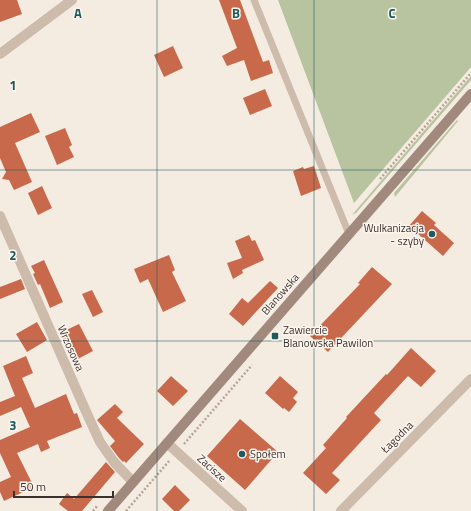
<svg xmlns="http://www.w3.org/2000/svg" width="471" height="511" viewBox="0 0 471 511" font-family="'Titillium Web',sans-serif">
  <style>
    .green { fill: #b8c4a0 }
    .building { fill: #c8694b }
    .lines { fill: none; stroke-linecap: round; stroke-linejoin: round }
    .path { stroke: #b9a596; stroke-width: 2.5; stroke-dasharray: 2 2; stroke-linecap: butt }
    .lane { stroke: #cdbbac; stroke-width: 7 }
    .street { stroke: #cdbbac; stroke-width: 10 }
    .secondary { stroke: #a18a7d; stroke-width: 10 }
    .grid { fill: none; stroke: #1f5a5e; stroke-width: 1; stroke-opacity: 0.55 }
    .poi-dot { fill: #1f5a5e; stroke: #fbf5ee; stroke-width: 1.5 }
    .labels { text-anchor: middle; dominant-baseline: central; stroke-width: 3; stroke-linejoin: round; paint-order: stroke }
    .poi-label { font-size: 11px; fill: #3b302b; stroke: #fbf5ee; text-anchor: start }
    .street-label { font-size: 11px; fill: #3b302b; stroke: #fbf5ee }
    .grid-label { font-size: 13px; text-anchor: middle; font-weight: bold; fill: #1f5a5e; stroke: #fbf5ee; stroke-width: 3; stroke-linejoin: round; paint-order: stroke }
  </style>
  <rect width="100%" height="100%" fill="#f4ebe1"/>
  <path class="green" d="M 278,0 L 471,0 L 471,67 L 354,203 Z
    M 471,76 L 471,80 L 356,213 L 352,215 Z
    M 457,120 L 458,121 L 395,197 L 394,193 Z"/>
  <path class="building" d="M 0,0 L 17,0 L 22,14 L 0,22 Z
    M 219,0 L 240,0 L 263,62 L 269,60 L 273,73 L 251,81 L 244,60 L 227,66 L 222,56 L 237,48 Z
    M 173,46 L 183,68 L 164,77 L 154,55 Z
    M 265,89 L 272,106 L 250,115 L 243,98 Z
    M 31,113 L 40,132 L 15,143 L 32,182 L 14,190 L 9,180 L 2,179 L 6,172 L 0,158 L 0,127 Z
    M 65,128 L 72,145 L 69,147 L 74,157 L 57,165 L 45,136 Z
    M 314,166 L 321,188 L 301,196 L 293,171 L 303,167 L 304,169 Z
    M 42,186 L 52,208 L 38,215 L 28,193 Z
    M 422,211 L 436,223 L 434,225 L 454,243 L 443,256 L 409,226 Z
    M 249,235 L 252,241 L 255,240 L 264,260 L 242,270 L 243,273 L 233,279 L 227,263 L 242,258 L 235,241 Z
    M 169,255 L 175,270 L 172,272 L 186,301 L 163,312 L 148,279 L 140,283 L 134,269 Z
    M 44,260 L 63,302 L 50,308 L 40,284 L 38,285 L 33,274 L 35,273 L 31,266 Z
    M 372,267 L 392,284 L 328,352 L 310,336 L 360,284 L 358,283 Z
    M 21,279 L 25,289 L 0,299 L 0,287 Z
    M 270,281 L 278,288 L 243,326 L 229,314 L 242,298 L 248,303 Z
    M 92,290 L 103,312 L 93,317 L 82,294 Z
    M 37,322 L 47,340 L 27,352 L 16,334 Z
    M 79,324 L 93,351 L 74,361 L 60,333 Z
    M 411,348 L 436,371 L 421,387 L 408,376 L 374,413 L 381,420 L 332,473 L 340,480 L 326,494 L 303,473 L 326,448 L 323,445 L 347,418 L 346,417 L 386,374 L 387,375 Z
    M 26,356 L 33,373 L 22,378 L 35,408 L 66,394 L 74,414 L 77,413 L 82,427 L 47,441 L 50,448 L 41,452 L 38,444 L 17,453 L 34,487 L 4,501 L 0,492 L 0,482 L 11,477 L 0,453 L 0,440 L 30,427 L 21,407 L 0,416 L 0,402 L 15,396 L 3,366 Z
    M 171,376 L 188,391 L 173,406 L 157,391 Z
    M 280,376 L 298,392 L 293,398 L 297,402 L 289,412 L 284,408 L 283,409 L 265,393 Z
    M 115,404 L 123,412 L 117,418 L 144,444 L 126,463 L 124,461 L 123,462 L 119,458 L 110,446 L 115,441 L 97,420 Z
    M 240,419 L 278,452 L 245,490 L 207,456 Z
    M 106,462 L 115,472 L 82,511 L 68,511 L 59,504 L 67,493 L 74,499 Z
    M 175,485 L 190,500 L 179,511 L 174,511 L 162,499 Z"/>
  <g class="lines">
    <path class="path" d="M 380,179 L 471,73
      M 184,444 L 252,365
      M 93,511 L 98,505
      M 126,511 L 170,460"/>
    <path class="lane" d="M 254,0 L 349,234"/>
    <path class="street" d="M 0,54 L 72,0
      M 0,216 L 88,416 L 100,442 L 114,462 L 133,482
      M 167,443 L 242,511
      M 341,511 L 471,379"/>
    <path class="secondary" d="M 108,511 L 471,94"/>
  </g>
  <path class="grid" d="M 157,0 L 157,511M 314,0 L 314,511M 0,170 L 471,170M 0,341 L 471,341"/>
  <g class="poi-dot">
    <circle cx="432" cy="234" r="4"/>
    <rect x="271" y="332" width="8" height="8" rx="2"/>
    <circle cx="242" cy="454" r="4"/>
  </g>
  <g class="labels">
    <g class="poi-label">
      <text x="424" y="228" text-anchor="end">Wulkanizacja<tspan x="424" dy="13">- szyby</tspan></text>
      <text x="283" y="330">Zawiercie<tspan x="283" dy="13">Blanowska Pawilon</tspan></text>
      <text x="250" y="454">Społem</text>
    </g>
    <g class="street-label">
      <text transform="translate(280 294) rotate(-49)">Blanowska</text>
      <text transform="translate(71 348) rotate(66)">Wrzosowa</text>
      <text transform="translate(397 437) rotate(-45)">Łagodna</text>
      <text transform="translate(212 468) rotate(42)">Zacisze</text>
    </g>
  </g>
  <g class="grid-label">
    <text x="78" y="18">A</text>
    <text x="236" y="18">B</text>
    <text x="392" y="18">C</text>
    <text x="13" y="90">1</text>
    <text x="13" y="260">2</text>
    <text x="13" y="430">3</text>
  </g>
  <path d="M14 491v6h99v-6" fill="none" stroke="#3b302b" stroke-width="2"/>
  <text x="20" y="491" font-size="12" fill="#3b302b" stroke="#fbf5ee" stroke-width="3" paint-order="stroke">50 m</text>
</svg>
